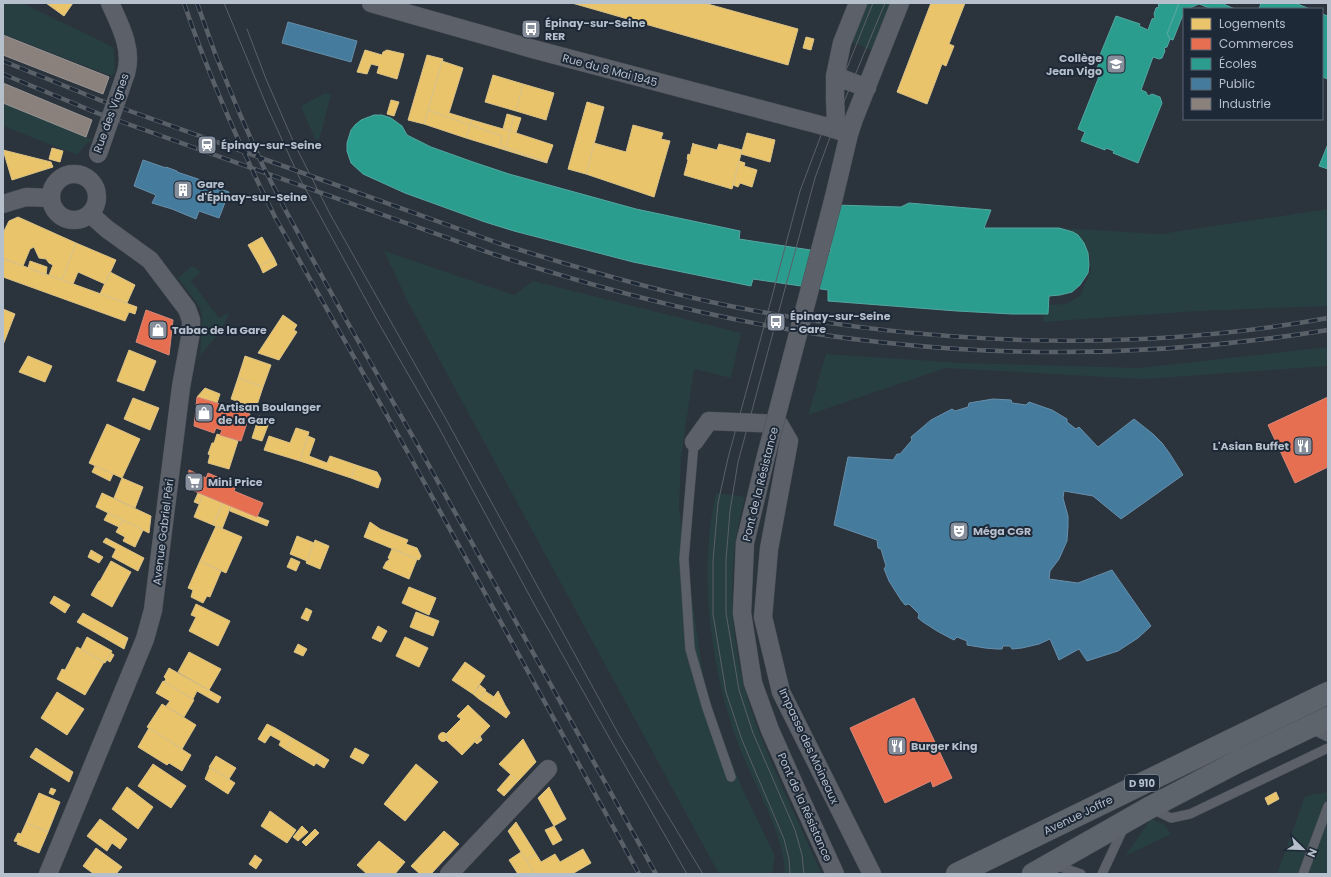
<svg xmlns="http://www.w3.org/2000/svg" width="1331" height="877" viewBox="0 0 1331 877" font-family="Poppins,sans-serif">
  <style>
    .green { fill: #283f42 }
    .homes { fill: #e9c46a; stroke: #dac287 }
    .shops { fill: #e76f51; stroke: #d88776 }
    .schools { fill: #2a9d8f; stroke: #54a7a1 }
    .public { fill: #457b9d; stroke: #678fab }
    .industry { fill: #8a817c; stroke: #979494 }
    .lines { fill: none; stroke-linecap: round; stroke-linejoin: round }
    .service-casing { stroke: #4a4f56; stroke-width: 10 }
    .minor-casing { stroke: #4a4f56; stroke-width: 19 }
    .primary-casing { stroke: #494f58; stroke-width: 23 }
    .service { stroke: #5c6169; stroke-width: 9 }
    .minor { stroke: #5c6169; stroke-width: 18 }
    .primary { stroke: #5e646b; stroke-width: 22 }
    .tram { stroke: #5a6067; stroke-width: 1 }
    .rail-casing { stroke: #5a6067; stroke-width: 4.5 }
    .rail { stroke: #1e2937; stroke-width: 3; stroke-dasharray: 9; stroke-linecap: butt }
    .minor-bridge-casing { stroke: #4a4f56; stroke-width: 19; stroke-linecap: butt }
    .minor-bridge { stroke: #5c6169; stroke-width: 18 }
    .labels { text-anchor: middle; dominant-baseline: central; stroke-width: 4; stroke-linejoin: round; paint-order: stroke }
    .shield { fill: #1e2937; stroke: #88929f; stroke-width: 1 }
    .shield-label { font-size: 10px; font-weight: bold; fill: #b6bfcc }
    .poi-label { font-size: 11px; font-weight: bold; fill: #b6bfcc; stroke: #1e2937; text-anchor: start }
    .street-label { font-size: 11px; fill: #b6bfcc; stroke: #1e2937 }
  </style>
  <rect width="100%" height="100%" fill="#2b333c"/>
  <path class="green" d="M 3,3 L 22,3 L 101,41 L 114,48 L 115,74 L 108,75 L 3,34 Z
    M 868,3 L 891,3 L 871,50 L 852,42 Z
    M 325,93 L 331,95 L 319,140 L 315,139 L 301,106 Z
    M 3,102 L 93,140 L 86,144 L 77,155 L 3,126 Z
    M 1328,209 L 1328,306 L 1198,311 L 1043,322 L 1045,305 L 1066,304 L 1080,296 L 1091,270 L 1088,254 L 984,228 L 1059,228 L 1160,234 Z
    M 384,251 L 514,295 L 533,281 L 741,333 L 731,378 L 694,369 L 681,458 L 679,508 L 706,696 L 742,788 L 775,856 L 772,874 L 719,874 L 408,302 Z
    M 192,266 L 201,272 L 191,281 L 219,318 L 230,312 C 222,329 213,342 200,355 L 202,317 L 200,307 L 178,278 Z
    M 1328,347 L 1328,366 L 1144,379 L 946,368 L 808,415 L 826,354 L 962,363 L 1139,368 Z
    M 716,493 L 745,497 C 725,569 729,650 755,721 C 774,773 799,823 822,874 L 785,874 C 784,833 754,785 739,746 C 715,683 703,605 709,538 C 710,523 713,508 716,493 Z
    M 1327,792 L 1328,793 L 1328,870 L 1327,874 L 1277,874 L 1305,796 Z
    M 1151,819 L 1164,824 L 1171,834 L 1125,856 Z"/>
  <path class="homes" d="M 46,3 L 73,3 L 64,16 Z
    M 572,3 L 704,3 L 798,29 L 788,65 Z
    M 931,3 L 965,3 L 949,44 L 954,46 L 946,66 L 942,64 L 927,104 L 897,92 Z
    M 806,37 L 814,39 L 811,50 L 803,48 Z
    M 365,50 L 382,55 L 383,52 L 387,50 L 404,54 L 397,79 L 377,73 L 379,66 L 371,64 L 367,74 L 357,72 Z
    M 427,55 L 443,59 L 424,124 L 408,120 Z
    M 442,61 L 463,68 L 449,113 L 472,120 L 470,125 L 428,110 Z
    M 493,75 L 523,84 L 516,111 L 485,102 Z
    M 523,84 L 554,93 L 546,120 L 516,111 Z
    M 391,100 L 399,102 L 394,116 L 387,114 Z
    M 587,102 L 604,107 L 586,174 L 568,169 Z
    M 428,110 L 470,125 L 466,138 L 424,124 Z
    M 507,114 L 514,116 L 510,131 L 503,129 Z
    M 514,116 L 521,118 L 516,133 L 510,131 Z
    M 472,120 L 510,131 L 506,148 L 500,145 L 502,136 L 470,125 Z
    M 470,125 L 502,136 L 500,145 L 506,148 L 505,150 L 466,138 Z
    M 633,125 L 663,133 L 661,139 L 670,141 L 654,197 L 586,174 L 594,143 L 626,152 Z
    M 510,131 L 553,145 L 547,162 L 506,148 Z
    M 747,133 L 775,140 L 770,162 L 741,154 Z
    M 693,143 L 694,144 L 717,150 L 719,144 L 742,150 L 732,189 L 684,175 L 688,160 L 687,159 L 688,154 L 690,155 Z
    M 52,148 L 63,151 L 60,162 L 49,159 Z
    M 506,148 L 547,162 L 547,163 L 505,150 Z
    M 3,150 L 51,162 L 53,167 L 12,180 Z
    M 739,161 L 745,163 L 744,166 L 757,170 L 752,187 L 740,183 L 738,187 L 733,185 Z
    M 18,217 L 76,243 L 62,280 L 49,275 L 53,265 L 49,263 L 46,259 L 39,258 L 34,247 L 30,249 L 23,266 L 3,258 L 3,233 L 9,221 Z
    M 262,237 L 274,258 L 260,266 L 248,245 Z
    M 76,243 L 116,260 L 105,284 L 78,272 L 73,284 L 62,280 Z
    M 274,258 L 277,265 L 263,273 L 260,266 Z
    M 4,259 L 137,307 L 135,314 L 129,312 L 125,321 L 3,277 L 3,262 Z
    M 30,261 L 47,267 L 46,275 L 28,268 Z
    M 110,272 L 135,285 L 127,303 L 100,294 Z
    M 3,309 L 15,314 L 3,345 Z
    M 283,315 L 297,325 L 294,330 L 297,332 L 279,360 L 258,353 Z
    M 129,350 L 156,361 L 144,391 L 117,381 Z
    M 28,356 L 52,366 L 45,382 L 19,372 Z
    M 245,356 L 271,365 L 263,387 L 238,378 Z
    M 238,378 L 263,387 L 256,408 L 231,399 Z
    M 205,388 L 220,394 L 217,403 L 197,397 Z
    M 133,398 L 159,408 L 150,430 L 124,419 Z
    M 259,416 L 270,420 L 262,441 L 252,438 Z
    M 107,424 L 140,439 L 122,478 L 89,463 Z
    M 296,428 L 309,432 L 300,461 L 264,450 L 269,436 L 290,443 Z
    M 217,434 L 238,441 L 229,469 L 208,463 L 210,455 L 208,454 L 212,443 L 214,443 Z
    M 308,436 L 315,439 L 309,456 L 327,463 L 330,456 L 356,465 L 351,478 L 300,461 Z
    M 356,465 L 377,472 L 381,479 L 378,488 L 351,478 Z
    M 95,466 L 113,474 L 110,481 L 92,472 Z
    M 122,478 L 143,487 L 135,508 L 114,498 Z
    M 102,493 L 151,516 L 149,533 L 96,507 Z
    M 198,493 L 203,495 L 199,504 L 194,502 Z
    M 203,495 L 223,503 L 213,525 L 194,517 Z
    M 223,503 L 231,506 L 222,529 L 213,525 Z
    M 231,506 L 269,521 L 267,526 L 230,511 Z
    M 108,513 L 123,520 L 119,527 L 104,520 Z
    M 123,520 L 143,530 L 135,547 L 123,541 L 125,537 L 116,532 Z
    M 370,522 L 380,529 L 408,540 L 406,544 L 417,548 L 421,556 L 419,560 L 405,554 L 402,554 L 403,553 L 364,537 Z
    M 216,526 L 242,537 L 226,573 L 200,561 Z
    M 297,536 L 314,543 L 307,561 L 290,554 Z
    M 106,538 L 144,558 L 138,571 L 112,557 L 116,549 L 103,542 Z
    M 315,540 L 329,546 L 320,569 L 306,563 Z
    M 392,549 L 403,553 L 402,554 L 405,554 L 417,559 L 409,579 L 383,568 L 386,562 L 390,559 L 388,558 Z
    M 91,550 L 103,557 L 99,563 L 88,557 Z
    M 291,558 L 300,562 L 296,571 L 287,567 Z
    M 111,561 L 131,572 L 112,607 L 91,595 L 99,581 L 100,581 Z
    M 200,561 L 221,571 L 210,597 L 207,596 L 203,603 L 191,597 L 193,590 L 188,588 Z
    M 409,587 L 436,598 L 429,615 L 402,603 Z
    M 54,596 L 70,605 L 65,613 L 50,603 Z
    M 196,604 L 230,621 L 218,646 L 189,631 L 196,617 L 191,615 Z
    M 306,608 L 312,611 L 308,621 L 301,618 Z
    M 416,612 L 439,621 L 433,636 L 410,627 Z
    M 83,613 L 128,638 L 124,649 L 77,622 Z
    M 378,626 L 387,631 L 381,642 L 372,638 Z
    M 87,637 L 112,651 L 105,663 L 81,649 Z
    M 405,637 L 428,648 L 419,667 L 396,656 Z
    M 298,644 L 307,649 L 303,656 L 294,652 Z
    M 77,647 L 104,662 L 85,695 L 57,679 L 62,669 L 65,670 Z
    M 189,652 L 221,669 L 209,690 L 178,672 Z
    M 111,653 L 114,655 L 110,662 L 107,660 Z
    M 465,662 L 485,676 L 473,694 L 452,680 Z
    M 169,668 L 221,697 L 218,703 L 197,691 L 193,699 L 164,682 L 166,679 L 164,677 Z
    M 163,681 L 194,700 L 184,717 L 166,706 L 170,701 L 156,693 Z
    M 480,685 L 486,690 L 479,699 L 473,694 Z
    M 485,691 L 494,697 L 488,705 L 479,699 Z
    M 498,691 L 505,705 L 498,712 L 488,705 Z
    M 57,692 L 84,709 L 67,735 L 41,718 Z
    M 162,704 L 196,725 L 182,749 L 147,727 Z
    M 468,705 L 490,726 L 462,755 L 446,740 L 448,737 L 446,734 L 461,719 L 457,716 Z
    M 505,705 L 510,713 L 506,718 L 498,712 Z
    M 267,724 L 275,728 L 265,743 L 258,739 Z
    M 149,728 L 191,755 L 182,771 L 169,763 L 167,765 L 138,747 Z
    M 275,728 L 292,738 L 285,749 L 279,745 L 281,741 L 270,735 Z
    M438.5 737a4.5 4.5 0 1 1 9 0a4.5 4.5 0 1 1-9 0Z
    M 480,736 L 482,740 L 477,744 L 475,742 Z
    M 292,738 L 321,755 L 314,766 L 285,749 Z
    M 523,739 L 536,762 L 518,781 L 499,764 Z
    M 36,748 L 73,772 L 69,782 L 30,757 Z
    M 355,748 L 369,755 L 363,764 L 350,757 Z
    M 321,755 L 329,760 L 324,768 L 316,763 Z
    M 216,756 L 236,768 L 229,779 L 209,767 Z
    M 153,764 L 186,786 L 171,808 L 138,786 Z
    M 416,764 L 438,782 L 405,821 L 384,804 Z
    M 210,767 L 235,783 L 228,794 L 205,779 Z
    M 511,774 L 518,781 L 504,796 L 497,790 Z
    M 127,787 L 153,807 L 138,829 L 112,809 Z
    M 549,787 L 566,819 L 554,826 L 562,840 L 553,845 L 545,830 L 554,826 L 538,798 Z
    M 51,788 L 56,790 L 53,795 L 49,793 Z
    M 1276,792 L 1279,799 L 1268,805 L 1265,798 Z
    M 39,793 L 60,802 L 48,832 L 26,823 Z
    M 270,811 L 296,830 L 287,843 L 261,826 Z
    M 100,819 L 127,839 L 120,849 L 112,843 L 107,851 L 87,836 Z
    M 516,822 L 536,854 L 526,860 L 508,831 Z
    M 26,823 L 48,832 L 39,853 L 17,844 L 18,842 L 14,841 L 18,833 L 21,834 Z
    M 302,826 L 308,832 L 298,841 L 293,837 Z
    M 315,829 L 319,833 L 306,846 L 302,842 Z
    M 444,831 L 459,844 L 431,874 L 420,874 L 411,866 Z
    M 379,841 L 405,862 L 395,874 L 367,874 L 357,865 Z
    M 96,848 L 122,867 L 116,874 L 94,874 L 83,866 Z
    M 583,849 L 591,863 L 572,874 L 535,874 L 526,860 L 536,854 L 541,862 L 555,854 L 560,862 Z
    M 521,852 L 526,860 L 535,874 L 518,874 L 509,860 Z
    M 255,855 L 262,860 L 256,869 L 249,864 Z"/>
  <path class="shops" d="M 146,310 L 173,320 L 169,355 L 136,342 Z
    M 197,397 L 223,405 L 221,411 L 227,413 L 229,407 L 250,414 L 241,441 L 220,435 L 222,430 L 216,428 L 214,433 L 194,426 Z
    M 1328,397 L 1328,467 L 1295,483 L 1268,425 Z
    M 189,470 L 206,478 L 208,473 L 236,485 L 234,491 L 263,503 L 257,517 L 187,488 Z
    M 914,698 L 952,778 L 933,787 L 931,781 L 885,803 L 850,728 Z"/>
  <path class="schools" d="M 1158,3 L 1179,3 L 1167,34 L 1168,35 L 1170,39 L 1167,47 L 1164,48 L 1165,51 L 1162,58 L 1159,59 L 1153,57 L 1141,90 L 1146,92 L 1148,96 L 1152,94 L 1160,97 L 1162,103 L 1138,163 L 1113,153 L 1114,151 L 1106,148 L 1105,150 L 1081,141 L 1085,132 L 1078,129 L 1100,74 L 1095,73 L 1100,61 L 1098,60 L 1116,16 L 1140,24 L 1139,26 L 1148,30 L 1152,19 L 1155,18 L 1154,14 L 1156,8 L 1159,7 Z
    M 1179,3 L 1221,3 L 1235,9 L 1212,9 L 1199,4 L 1187,9 L 1184,9 L 1184,12 L 1173,40 L 1170,39 L 1168,35 L 1167,34 Z
    M 1261,3 L 1295,3 L 1310,9 L 1259,9 Z
    M 1322,14 L 1328,16 L 1328,79 L 1322,77 Z
    M 374,115 L 382,115 L 391,118 L 402,126 L 407,135 L 431,147 L 473,162 L 509,174 L 636,209 L 740,231 L 739,239 L 830,253 L 836,205 L 901,207 L 909,203 L 991,210 L 984,228 L 1059,228 L 1073,232 L 1078,235 L 1084,243 L 1088,253 L 1089,265 L 1088,273 L 1080,285 L 1072,292 L 1060,295 L 1049,296 L 1048,314 L 1012,314 L 957,311 L 828,301 L 828,290 L 753,279 L 751,286 L 633,262 L 514,231 L 485,222 L 405,193 L 363,174 L 351,163 L 347,151 L 347,143 L 351,130 L 355,125 L 361,120 Z
    M 1328,144 L 1328,169 L 1319,166 Z"/>
  <path class="public" d="M 288,22 L 357,41 L 351,62 L 282,43 Z
    M 143,160 L 166,168 L 166,167 L 177,171 L 177,172 L 210,183 L 209,185 L 229,192 L 219,218 L 199,211 L 196,219 L 172,209 L 152,203 L 156,195 L 134,186 Z
    M 993,399 L 1011,400 L 1012,403 L 1026,405 L 1029,402 L 1052,410 L 1067,419 L 1067,422 L 1076,429 L 1079,427 L 1098,447 L 1134,419 L 1153,434 L 1162,443 L 1170,454 L 1180,470 L 1183,475 L 1121,519 L 1093,496 L 1064,491 L 1063,498 L 1068,516 L 1068,526 L 1067,541 L 1059,559 L 1050,571 L 1049,579 L 1078,583 L 1112,570 L 1151,626 L 1138,638 L 1118,651 L 1087,661 L 1079,649 L 1059,660 L 1050,639 L 1039,644 L 1022,648 L 1012,649 L 1010,646 L 1003,646 L 1002,649 L 997,649 L 985,648 L 967,645 L 967,641 L 957,637 L 954,640 L 950,638 L 937,631 L 923,622 L 918,618 L 919,614 L 909,604 L 905,605 L 901,600 L 889,581 L 885,571 L 884,569 L 886,566 L 881,549 L 878,548 L 877,540 L 834,525 L 848,457 L 893,460 L 897,454 L 900,454 L 912,440 L 911,437 L 931,420 L 952,409 L 955,411 L 968,407 L 969,403 Z"/>
  <path class="industry" d="M 3,35 L 109,77 L 103,94 L 3,55 Z
    M 3,83 L 92,120 L 86,137 L 3,103 Z"/>
  <g class="lines">
    <defs>
      <path id="service" d="M 694,442 L 684,559 L 690,649 L 707,708 L 731,777
        M 1311,729 L 1328,737
        M 1152,809 L 1171,818 L 1190,814 L 1328,748
        M 1055,865 L 1081,874
        M 1102,874 L 1124,827
        M 1303,874 L 1328,806"/>
      <path id="minor" d="M 110,3 C 120,25 133,49 126,73
        M 371,3 L 533,49 L 824,126 L 849,134
        M 835,76 L 867,88
        M 849,134 L 836,121 L 835,98 L 835,76 L 842,43 L 858,3
        M51 197a23 23 0 1 1 46 0a23 23 0 1 1-46 0Z
        M 834,197 L 849,134 L 854,119 L 900,3
        M 3,204 L 26,197 L 51,198
        M 694,442 L 709,421 L 779,424 L 789,441 L 769,549 L 763,617 L 781,692 L 872,874
        M 797,791 L 835,874
        M 48,874 L 145,639 L 153,610 L 181,387 L 191,332 L 191,320 L 187,309 L 150,260 L 107,229 L 90,214
        M 449,874 L 548,769"/>
      <path id="primary" d="M 957,874 L 1328,693
        M 1033,874 L 1149,808 L 1237,762 L 1328,718"/>
    </defs>
    <use href="#service" class="service-casing"/>
    <use href="#minor" class="minor-casing"/>
    <use href="#primary" class="primary-casing"/>
    <use href="#service" class="service"/>
    <use href="#minor" class="minor"/>
    <use href="#primary" class="primary"/>
    <path class="tram" d="M 224,3 L 268,109 L 300,179 L 378,322 L 438,426 L 534,604 L 610,739 L 687,874
      M 247,29 L 266,79 L 294,143 L 330,214 L 447,421 L 619,735 L 703,874
      M 790,874 L 789,859 L 784,839 L 742,740 L 726,692 L 713,614 L 713,561 L 718,503 L 728,458 L 766,319 L 800,191 L 835,98 L 873,3
      M 804,874 L 802,855 L 795,830 L 753,733 L 739,690 L 726,613 L 726,560 L 730,511 L 738,462 L 815,178 L 836,121 L 885,3"/>
    <defs>
      <path id="rail" d="M 184,3 C 209,77 241,149 276,219 L 407,451 L 639,874
        M 197,3 L 216,56 L 239,112 L 263,166 L 287,213 L 349,325 L 417,444 L 656,874
        M 3,61 L 102,101 L 498,243 C 574,267 652,290 730,306 C 926,345 1131,354 1328,318
        M 3,74 L 97,113 L 493,254 C 618,295 748,328 879,342 C 1028,359 1179,354 1328,330"/>
    </defs>
    <use href="#rail" class="rail-casing"/>
    <use href="#rail" class="rail"/>
    <defs>
      <path id="minor-bridge" d="M 98,154 L 126,73
        M 797,791 L 770,730 L 753,683 L 742,613 L 745,543 L 766,456 L 834,197"/>
    </defs>
    <use href="#minor-bridge" class="minor-bridge-casing"/>
    <use href="#minor-bridge" class="minor-bridge"/>
  </g>
  <defs>
    <symbol id="bus-square" viewBox="-11 -11 22 22"><rect x="-9" y="-9" width="18" height="18" rx="4" fill="#858e9a" stroke="#1e2937"/><path d="M-5-6H5V4H4V6H2V4H-2V6H-4V4H-5ZM-3.5-4V0h7V-4ZM-3.5 1.2v1.5H-2V1.2ZM2 1.2v1.5H3.5V1.2Z" fill="#fff"/></symbol>
    <symbol id="school-square" viewBox="-11 -11 22 22"><rect x="-9" y="-9" width="18" height="18" rx="4" fill="#858e9a" stroke="#1e2937"/><path d="M0-5L7-2L0 1L-7-2ZM-4 1L0 2.5L4 1V4Q0 6-4 4Z" fill="#fff"/></symbol>
    <symbol id="station-square" viewBox="-11 -11 22 22"><rect x="-9" y="-9" width="18" height="18" rx="4" fill="#858e9a" stroke="#1e2937"/><path d="M-3-6H3Q5-6 5-4V2Q5 4 3 4L4.5 6H3L1.5 4h-3L-3 6H-4.5L-3 4Q-5 4-5 2V-4Q-5-6-3-6ZM-3.5-4v3h7v-3ZM-3.5 1v1.5H-2V1ZM2 1v1.5H3.5V1Z" fill="#fff"/></symbol>
    <symbol id="building-square" viewBox="-11 -11 22 22"><rect x="-9" y="-9" width="18" height="18" rx="4" fill="#858e9a" stroke="#1e2937"/><path d="M-4-6H4V6H1V3H-1V6H-4ZM-2.5-4.3h1.7v1.8h-1.7ZM.8-4.3h1.7v1.8H.8ZM-2.5-1h1.7V.8h-1.7ZM.8-1h1.7V.8H.8Z" fill="#fff"/></symbol>
    <symbol id="shop-square" viewBox="-11 -11 22 22"><rect x="-9" y="-9" width="18" height="18" rx="4" fill="#858e9a" stroke="#1e2937"/><path d="M-5-2.5h2.3a2.7 3.5 0 0 1 5.4 0H5L5.5 6h-11ZM-1.5-2.5h3a1.5 2.3 0 0 0-3 0Z" fill="#fff"/></symbol>
    <symbol id="restaurant-square" viewBox="-11 -11 22 22"><rect x="-9" y="-9" width="18" height="18" rx="4" fill="#858e9a" stroke="#1e2937"/><path d="M-5-6h1v4h1v-4h1v4h1v-4h1v5L-1.5 .5V6h-2V.5L-5-1ZM5-6V6H3V1.5H1.5Q1.5-4 5-6Z" fill="#fff"/></symbol>
    <symbol id="supermarket-square" viewBox="-11 -11 22 22"><rect x="-9" y="-9" width="18" height="18" rx="4" fill="#858e9a" stroke="#1e2937"/><path d="M-6-5.5h2.5l.6 2H6L4.5 2H-2.5L-4.4-4H-6ZM-1.5 3.2a1.3 1.3 0 1 0 .1 0ZM3 3.2a1.3 1.3 0 1 0 .1 0Z" fill="#fff"/></symbol>
    <symbol id="theatre-square" viewBox="-11 -11 22 22"><rect x="-9" y="-9" width="18" height="18" rx="4" fill="#858e9a" stroke="#1e2937"/><path d="M-5-5.5Q0-4 5-5.5V0Q5 5 0 6Q-5 5-5 0ZM-3.3-2.5H-1v1.5H-3.3ZM1-2.5H3.3v1.5H1ZM-2.8 1Q0 5.5 2.8 1Z" fill="#fff"/></symbol>
  </defs>
  <g fill-rule="evenodd">
    <use href="#bus-square" x="520" y="18" width="22" height="22"/>
    <use href="#school-square" x="1105" y="53" width="22" height="22"/>
    <use href="#station-square" x="196" y="134" width="22" height="22"/>
    <use href="#building-square" x="172" y="179" width="22" height="22"/>
    <use href="#bus-square" x="765" y="311" width="22" height="22"/>
    <use href="#shop-square" x="147" y="319" width="22" height="22"/>
    <use href="#shop-square" x="193" y="402" width="22" height="22"/>
    <use href="#restaurant-square" x="1292" y="435" width="22" height="22"/>
    <use href="#supermarket-square" x="183" y="471" width="22" height="22"/>
    <use href="#theatre-square" x="948" y="520" width="22" height="22"/>
    <use href="#restaurant-square" x="886" y="735" width="22" height="22"/>
  </g>
  <g class="labels">
    <rect class="shield" x="1125" y="775" width="34" height="16" rx="3"/>
    <g class="shield-label">
      <text x="1142" y="783">D 910</text>
    </g>
    <g class="poi-label">
      <text x="545" y="23">Épinay-sur-Seine<tspan x="545" dy="13">RER</tspan></text>
      <text x="1102" y="58" text-anchor="end">Collège<tspan x="1102" dy="13">Jean Vigo</tspan></text>
      <text x="221" y="145">Épinay-sur-Seine</text>
      <text x="197" y="184">Gare<tspan x="197" dy="13">d'Épinay-sur-Seine</tspan></text>
      <text x="790" y="316">Épinay-sur-Seine<tspan x="790" dy="13">- Gare</tspan></text>
      <text x="172" y="330">Tabac de la Gare</text>
      <text x="218" y="407">Artisan Boulanger<tspan x="218" dy="13">de la Gare</tspan></text>
      <text x="1289" y="446" text-anchor="end">L'Asian Buffet</text>
      <text x="208" y="482">Mini Price</text>
      <text x="973" y="531">Méga CGR</text>
      <text x="911" y="746">Burger King</text>
    </g>
    <g class="street-label">
      <text transform="translate(610 70) rotate(15)">Rue du 8 Mai 1945</text>
      <text transform="translate(111 113) rotate(-70)">Rue des Vignes</text>
      <text transform="translate(760 484) rotate(-76)">Pont de la Résistance</text>
      <text transform="translate(163 532) rotate(-83)">Avenue Gabriel Péri</text>
      <text transform="translate(809 746) rotate(65)">Impasse des Moineaux</text>
      <text transform="translate(805 807) rotate(66)">Pont de la Résistance</text>
      <text transform="translate(1078 815) rotate(-26)">Avenue Joffre</text>
    </g>
  </g>
  <rect width="1331" height="877" fill="none" stroke="#b6bfcc" stroke-width="8"/>
  <rect x="1183" y="8" width="140" height="112" fill="#1e2937" stroke="#5b6573"/>
  <rect x="1191" y="18" width="20" height="12" fill="#e9c46a" stroke="#5b6573"/>
  <text x="1219" y="28" font-size="12" fill="#b6bfcc">Logements</text>
  <rect x="1191" y="38" width="20" height="12" fill="#e76f51" stroke="#5b6573"/>
  <text x="1219" y="48" font-size="12" fill="#b6bfcc">Commerces</text>
  <rect x="1191" y="58" width="20" height="12" fill="#2a9d8f" stroke="#5b6573"/>
  <text x="1219" y="68" font-size="12" fill="#b6bfcc">Écoles</text>
  <rect x="1191" y="78" width="20" height="12" fill="#457b9d" stroke="#5b6573"/>
  <text x="1219" y="88" font-size="12" fill="#b6bfcc">Public</text>
  <rect x="1191" y="98" width="20" height="12" fill="#8a817c" stroke="#5b6573"/>
  <text x="1219" y="108" font-size="12" fill="#b6bfcc">Industrie</text>
  <g transform="translate(1303 849) rotate(113)" stroke="#1e2937" stroke-width="3" paint-order="stroke">
  <path d="M0-3L7 15L0 10L-7 15Z" fill="#b6bfcc"/>
  <text y="-6" font-size="11" font-weight="bold" text-anchor="middle" fill="#b6bfcc">N</text>
  </g>
</svg>
